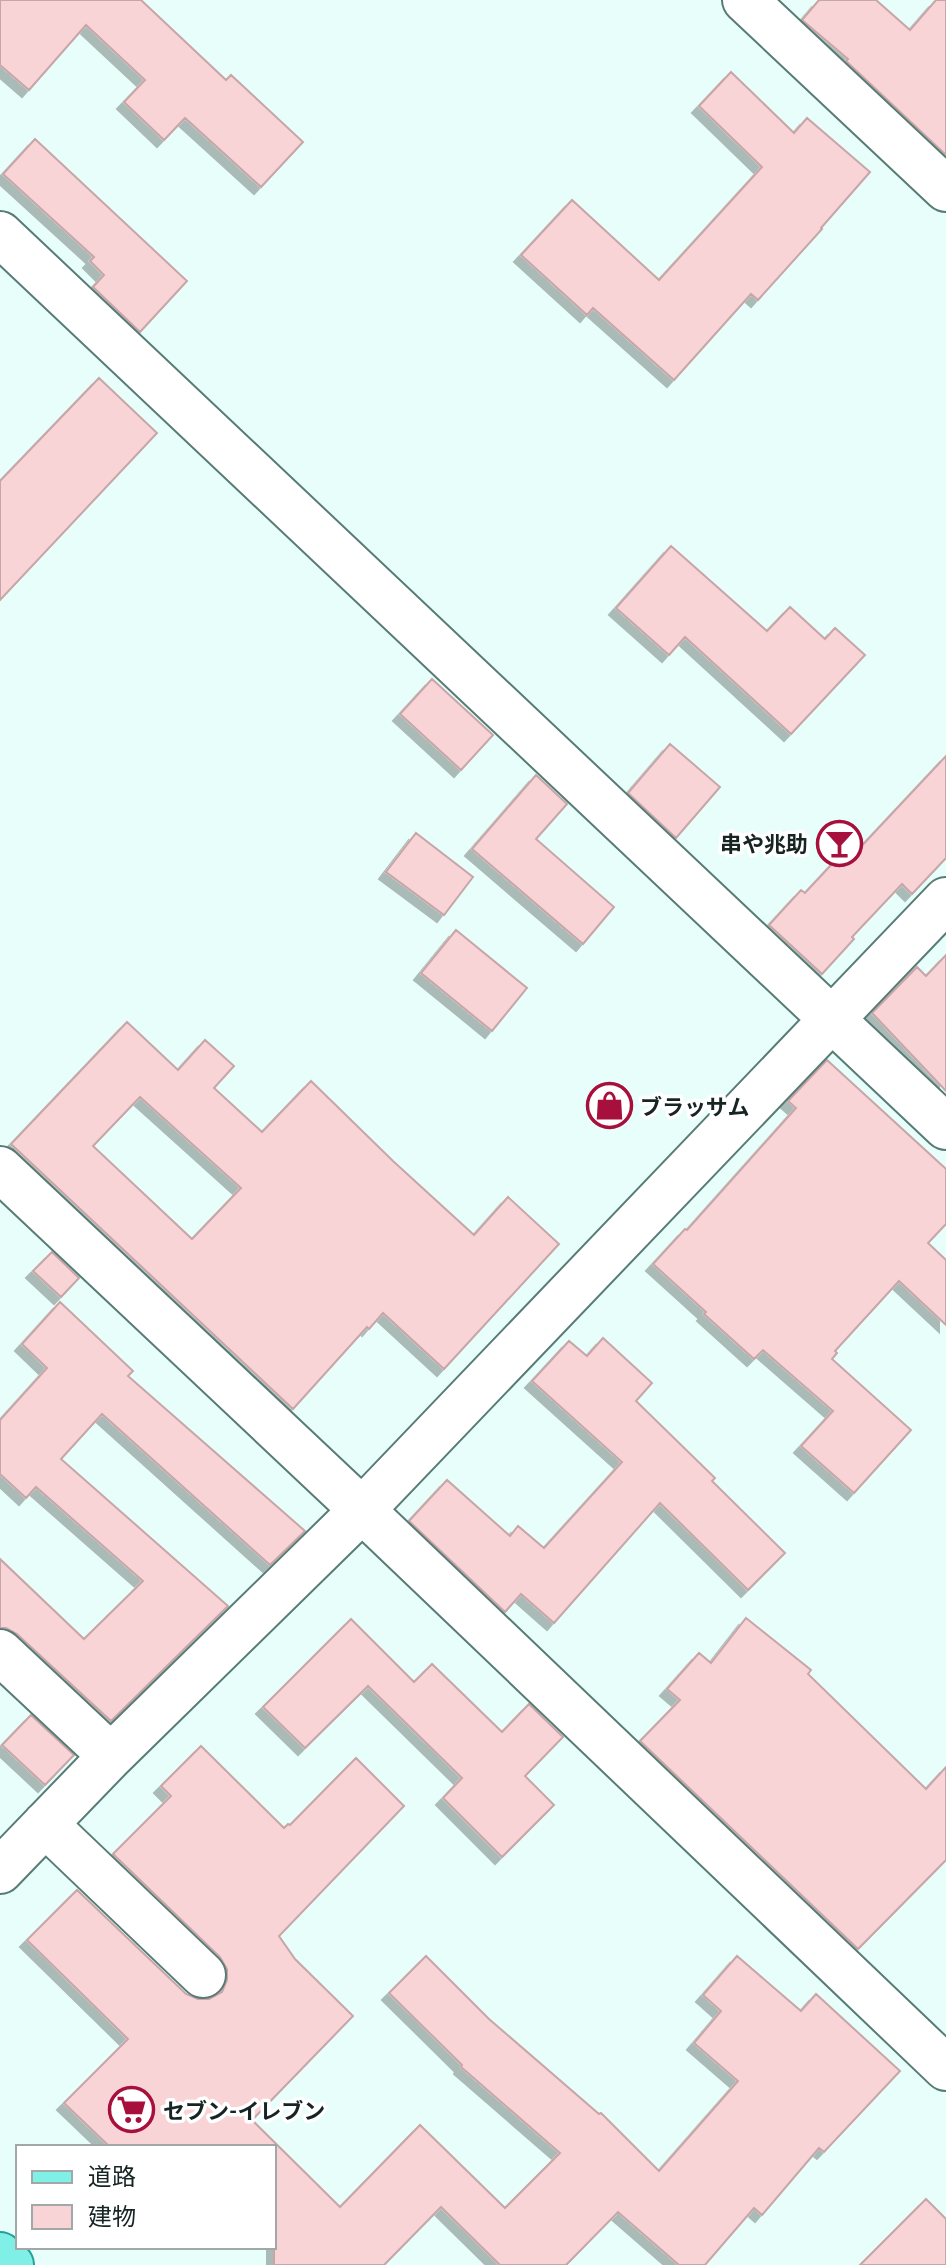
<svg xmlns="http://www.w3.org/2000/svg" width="946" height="2265" viewBox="0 0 946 2265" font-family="Lato,'Noto Sans JP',sans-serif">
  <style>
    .building { fill: #f8d4d7; stroke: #c8a6a8; stroke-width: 2; fill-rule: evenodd; filter: url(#shadow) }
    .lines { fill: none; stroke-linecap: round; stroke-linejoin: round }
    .street-casing { stroke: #587b76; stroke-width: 48 }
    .primary-casing { stroke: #24a197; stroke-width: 48 }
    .street { stroke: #fff; stroke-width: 44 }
    .primary { stroke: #80efe6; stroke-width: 44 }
    .labels { text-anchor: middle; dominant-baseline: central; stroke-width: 7; stroke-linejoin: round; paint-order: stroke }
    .poi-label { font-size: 22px; font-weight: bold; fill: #162423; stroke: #fff; text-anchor: start }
  </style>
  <defs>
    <filter id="shadow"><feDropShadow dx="-7" dy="7" stdDeviation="0" flood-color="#0004"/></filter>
  </defs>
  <rect width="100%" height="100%" fill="#e7fefa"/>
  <path class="building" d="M 0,0 L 141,0 L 226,80 L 231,75 L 303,142 L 261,187 L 185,118 L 164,140 L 124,102 L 145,80 L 86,25 L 29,90 L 0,65 Z
    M 819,0 L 876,0 L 910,30 L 936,0 L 946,0 L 946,155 L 846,61 L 848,59 L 802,20 Z
    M 731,72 L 794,133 L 807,118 L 870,172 L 821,228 L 822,229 L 758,300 L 751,294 L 674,380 L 593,308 L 587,315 L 521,255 L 572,200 L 659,280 L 762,167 L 699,106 Z
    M 35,139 L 187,281 L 140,332 L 93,287 L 104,275 L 90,261 L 94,257 L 3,174 Z
    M 99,378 L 157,433 L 0,600 L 0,481 Z
    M 671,546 L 767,631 L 790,607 L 825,639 L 835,628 L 865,655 L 791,734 L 685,637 L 669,655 L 616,608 Z
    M 432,679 L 493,735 L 461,770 L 400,714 Z
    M 670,744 L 720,787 L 676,838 L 628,793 Z
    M 946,756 L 946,858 L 912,894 L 902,884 L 852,937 L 854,939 L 822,974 L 769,925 L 801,890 L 805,893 L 848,847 L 855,853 Z
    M 536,775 L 567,804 L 536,839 L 614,907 L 583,944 L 472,849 Z
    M 416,833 L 473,877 L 444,915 L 386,872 Z
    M 456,930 L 527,988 L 492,1031 L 421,973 Z
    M 946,955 L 946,1091 L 872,1013 L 917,967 L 926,976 Z
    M 127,1022 L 178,1070 L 205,1040 L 234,1066 L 214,1088 L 262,1132 L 311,1081 L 393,1161 L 474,1235 L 508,1197 L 559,1244 L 444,1369 L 383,1313 L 369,1329 L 367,1327 L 293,1409 L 11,1144 ZM 140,1097 L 241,1188 L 192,1239 L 93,1146 Z
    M 827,1060 L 946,1169 L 946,1224 L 928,1243 L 946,1260 L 946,1325 L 899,1281 L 835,1351 L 837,1353 L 832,1359 L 911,1430 L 854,1493 L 801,1446 L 833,1411 L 763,1350 L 754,1359 L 704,1314 L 706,1312 L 653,1264 L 685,1229 L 687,1230 L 796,1108 L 788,1101 Z
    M 52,1252 L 79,1278 L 61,1297 L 33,1271 Z
    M 60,1302 L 133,1371 L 128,1376 L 305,1531 L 270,1565 L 102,1414 L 61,1459 L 228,1606 L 111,1721 L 17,1634 L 6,1628 L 0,1628 L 0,1559 L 84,1639 L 143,1581 L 36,1487 L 26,1498 L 0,1474 L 0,1420 L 47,1368 L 22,1344 Z
    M 603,1338 L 652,1383 L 636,1401 L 715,1478 L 712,1481 L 785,1553 L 748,1590 L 660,1503 L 554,1623 L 521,1594 L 505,1612 L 409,1521 L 447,1480 L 510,1536 L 518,1526 L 544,1548 L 622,1462 L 532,1381 L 569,1341 L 587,1356 Z
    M 746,1618 L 811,1670 L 808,1674 L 926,1789 L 946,1767 L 946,1860 L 858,1949 L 640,1741 L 680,1700 L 667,1689 L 699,1653 L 711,1663 Z
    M 351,1619 L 414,1682 L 432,1664 L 502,1732 L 529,1704 L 563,1737 L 525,1776 L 554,1805 L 502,1857 L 443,1798 L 462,1778 L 368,1686 L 305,1748 L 263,1707 Z
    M 31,1715 L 74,1755 L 45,1785 L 2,1745 Z
    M 201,1746 L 284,1828 L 288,1824 L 290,1825 L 356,1758 L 404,1806 L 279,1936 L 295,1959 L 353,2016 L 252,2120 L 340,2207 L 420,2125 L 505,2208 L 560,2153 L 461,2067 L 462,2065 L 389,1993 L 426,1956 L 489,2019 L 599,2114 L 601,2113 L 659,2171 L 738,2081 L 694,2043 L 721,2011 L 703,1995 L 737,1956 L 801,2011 L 816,1994 L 900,2071 L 824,2152 L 819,2148 L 762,2215 L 754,2208 L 705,2265 L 679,2265 L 618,2212 L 566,2265 L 500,2265 L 441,2207 L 384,2265 L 274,2265 L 274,2147 L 110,2147 L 64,2103 L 128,2039 L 27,1940 L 77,1890 L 186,1994 L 198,1999 L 209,1999 L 222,1992 L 227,1980 L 227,1969 L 220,1957 L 113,1854 L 171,1796 L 161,1786 Z
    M 926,2199 L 946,2219 L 946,2265 L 860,2265 Z"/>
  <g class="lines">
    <defs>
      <path id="street" d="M 745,0 L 946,189
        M 0,234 L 946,1127
        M 0,1169 L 362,1510 L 946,2068
        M 0,1652 L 111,1756
        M 45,1824 L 203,1975
        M 0,1871 L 111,1756 L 362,1510 L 946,900"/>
      <path id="primary" d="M 0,2255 L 11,2265"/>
    </defs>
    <use href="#street" class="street-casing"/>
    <use href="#primary" class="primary-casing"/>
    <use href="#street" class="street"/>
    <use href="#primary" class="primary"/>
  </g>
  <defs>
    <symbol id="bar-ring" viewBox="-11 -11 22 22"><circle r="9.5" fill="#fff" stroke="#a70f3c" stroke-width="1.5"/><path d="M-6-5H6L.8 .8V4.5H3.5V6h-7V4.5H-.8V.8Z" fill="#a70f3c"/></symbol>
    <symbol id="shop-ring" viewBox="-11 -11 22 22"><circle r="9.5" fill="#fff" stroke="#a70f3c" stroke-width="1.5"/><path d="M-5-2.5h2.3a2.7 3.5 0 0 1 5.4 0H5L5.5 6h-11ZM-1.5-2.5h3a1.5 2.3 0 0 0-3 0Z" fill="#a70f3c"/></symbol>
    <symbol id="supermarket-ring" viewBox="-11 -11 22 22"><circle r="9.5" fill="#fff" stroke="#a70f3c" stroke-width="1.5"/><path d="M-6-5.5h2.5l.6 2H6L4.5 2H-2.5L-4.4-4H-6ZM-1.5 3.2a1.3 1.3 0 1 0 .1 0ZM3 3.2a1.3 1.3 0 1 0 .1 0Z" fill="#a70f3c"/></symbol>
  </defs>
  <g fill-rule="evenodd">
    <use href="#bar-ring" x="814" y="818" width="51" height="51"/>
    <use href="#shop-ring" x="584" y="1080" width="51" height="51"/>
    <use href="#supermarket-ring" x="106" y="2084" width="51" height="51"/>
  </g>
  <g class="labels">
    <g class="poi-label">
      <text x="808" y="843" text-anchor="end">串や兆助</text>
      <text x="640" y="1106">ブラッサム</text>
      <text x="163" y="2110">セブン-イレブン</text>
    </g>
  </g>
  <rect x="16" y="2145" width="260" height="104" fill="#ffffff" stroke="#a2a7a7" stroke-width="2"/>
  <rect x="32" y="2171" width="40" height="12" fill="#80efe6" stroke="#a2a7a7" stroke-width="2"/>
  <text x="88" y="2185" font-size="24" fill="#162423">道路</text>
  <rect x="32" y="2205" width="40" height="24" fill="#f8d4d7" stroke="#a2a7a7" stroke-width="2"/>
  <text x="88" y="2225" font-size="24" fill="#162423">建物</text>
</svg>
